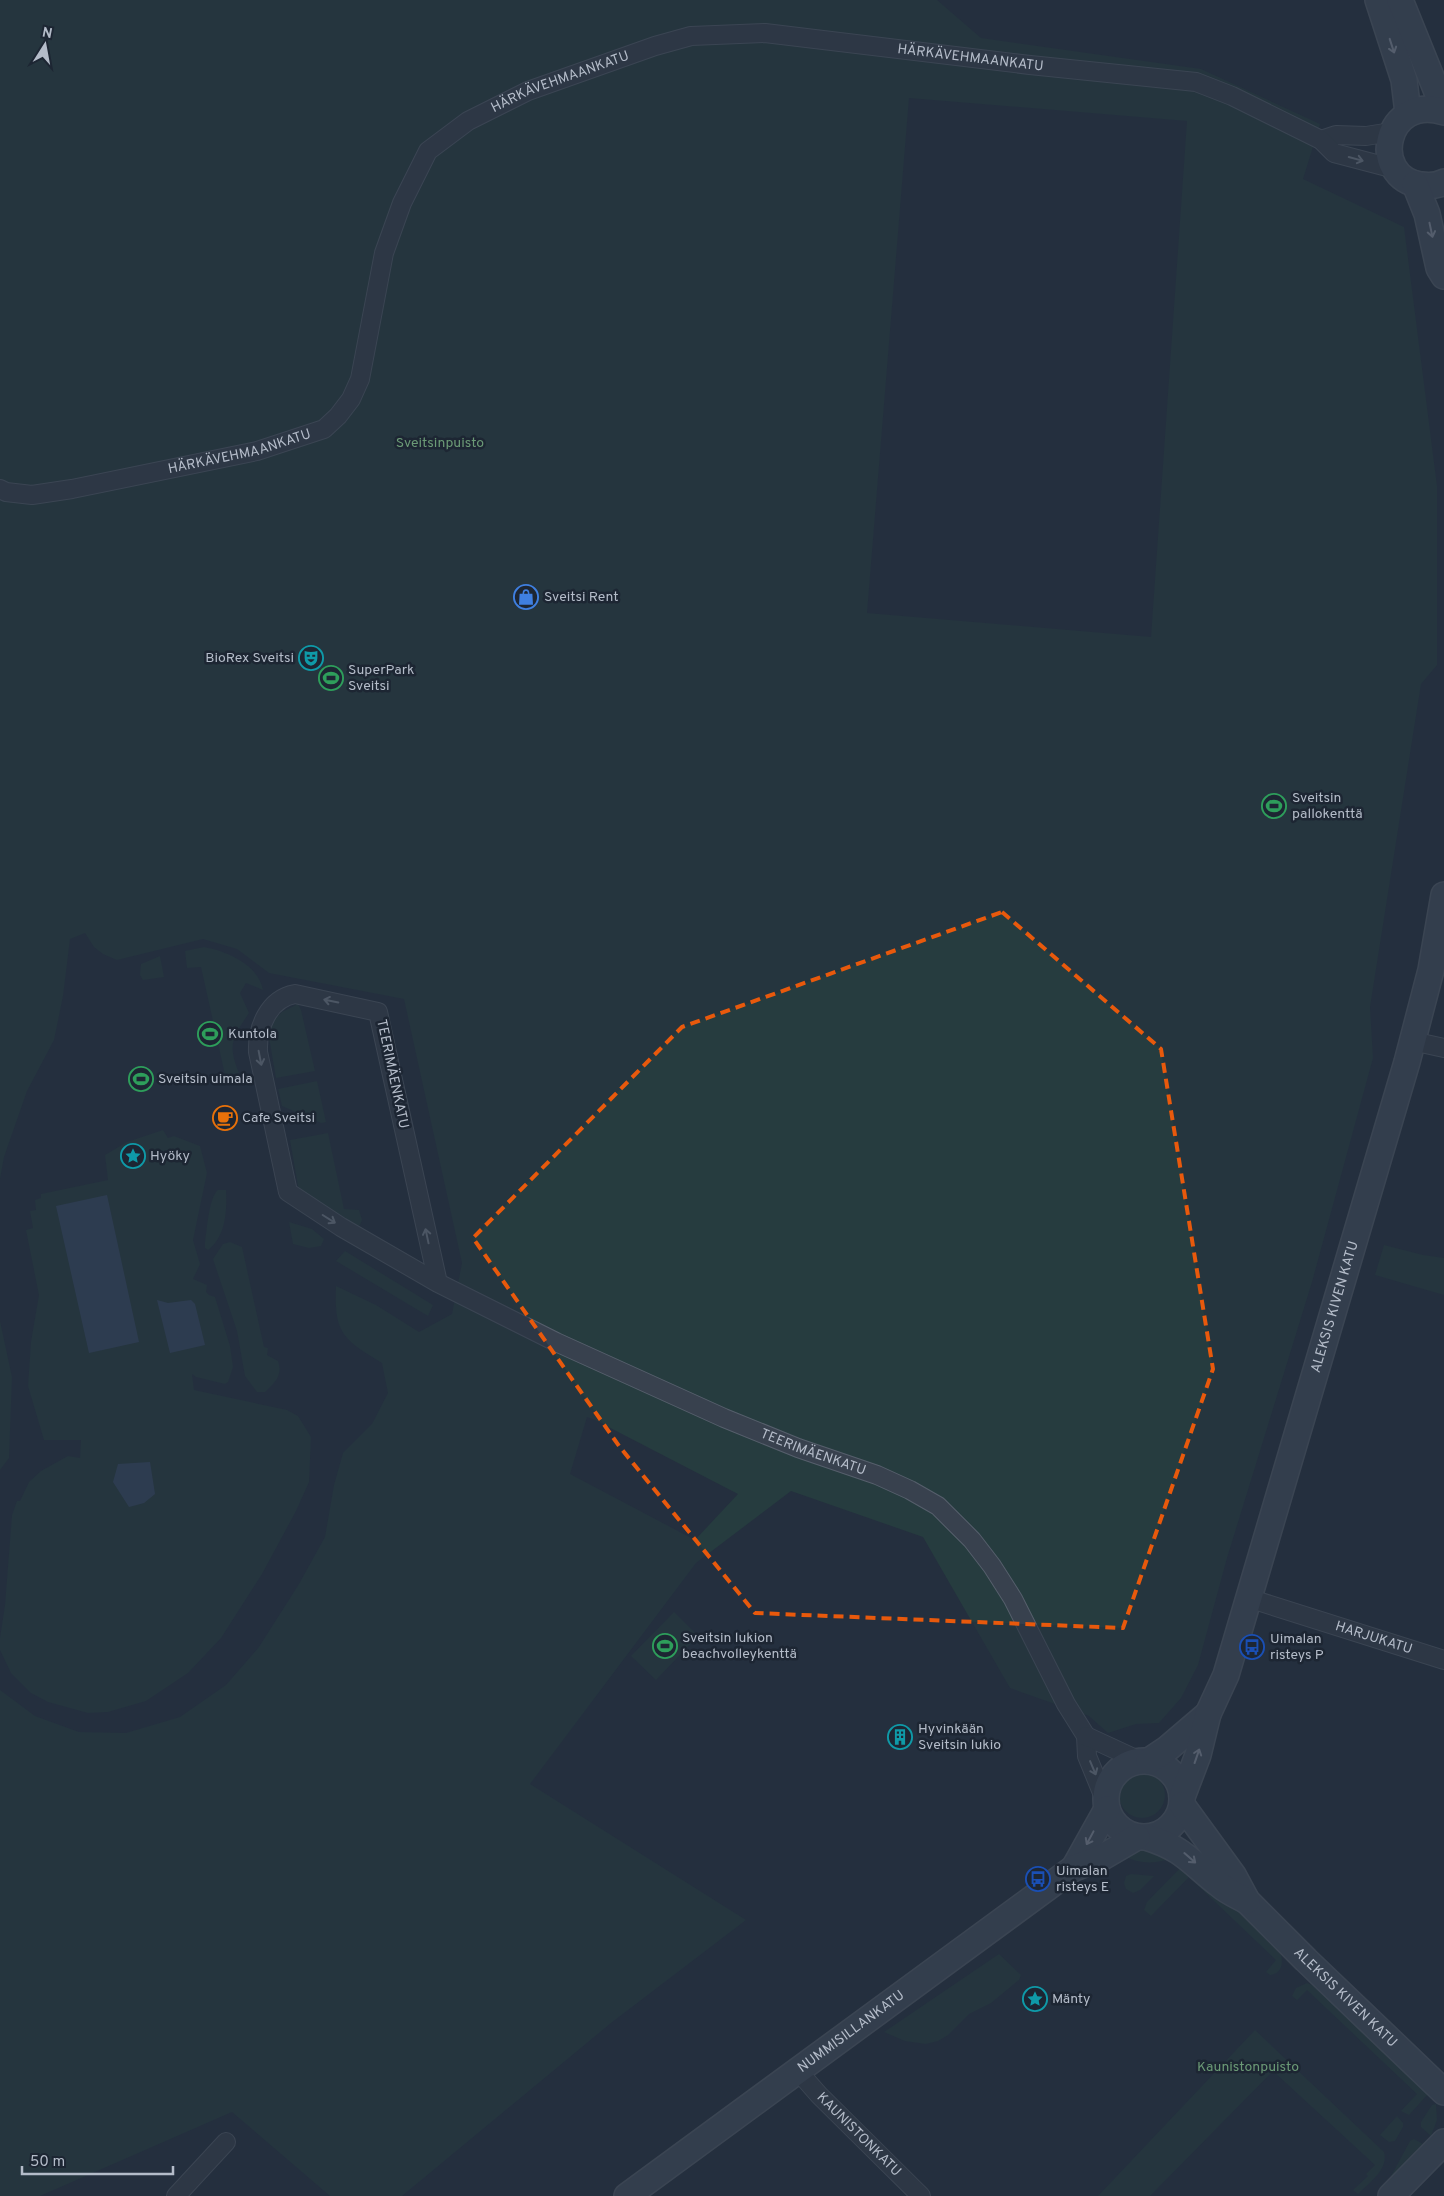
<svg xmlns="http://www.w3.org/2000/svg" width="1444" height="2196" viewBox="0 0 1444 2196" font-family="Overpass,sans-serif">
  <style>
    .green { fill: #263c3f; fill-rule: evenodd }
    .water { fill: #394c67 }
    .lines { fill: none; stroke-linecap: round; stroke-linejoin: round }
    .street-casing { stroke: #565f6c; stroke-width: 20 }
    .secondary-casing { stroke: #565f6c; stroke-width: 28 }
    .street { stroke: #38414e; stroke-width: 18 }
    .secondary { stroke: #465061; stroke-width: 25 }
    .oneway { stroke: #8e96a5 }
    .oneway2 { stroke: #7c8592 }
    .marked { fill: none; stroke: #e8590c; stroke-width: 4; stroke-dasharray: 10 6; stroke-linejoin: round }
    .labels { text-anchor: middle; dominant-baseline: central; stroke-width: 5; stroke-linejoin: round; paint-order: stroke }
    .street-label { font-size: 14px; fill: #b4bcc9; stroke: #1d2633 }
    .park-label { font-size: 14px; fill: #6b9a76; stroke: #1d2633 }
    .poi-label { font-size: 14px; fill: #b4bcc9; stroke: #1d2633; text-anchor: start }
  </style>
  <rect width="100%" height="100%" fill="#242f3e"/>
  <path class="green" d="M 0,0 L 937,0 L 981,38 L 1201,69 L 1320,124 L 1303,179 L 1404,227 L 1437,486 L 1437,665 L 1421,684 L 1370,1007 L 1373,1058 L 1312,1282 L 1227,1558 L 1198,1665 L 1181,1698 L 1159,1723 L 1136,1724 L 1108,1733 L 1089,1716 L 1010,1688 L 923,1537 L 791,1491 L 696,1563 L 530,1784 L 746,1920 L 611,2023 L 402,2196 L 330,2196 L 232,2112 L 40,2196 L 0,2196 L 0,1690 L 35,1716 L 79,1732 L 126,1733 L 180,1717 L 226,1685 L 259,1647 L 299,1584 L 325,1537 L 334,1485 L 343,1453 L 372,1424 L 388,1393 L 382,1363 C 342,1339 334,1333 336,1286 L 376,1305 L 419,1332 L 452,1314 L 462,1263 L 404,999 L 269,973 L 237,949 L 203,939 L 117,960 L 103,954 L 94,947 L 85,933 L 70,939 L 63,996 L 54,1040 L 27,1091 L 4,1157 L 0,1179 ZM 909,98 L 1187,121 L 1151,637 L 867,613 ZM 587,1417 L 595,1420 L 738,1494 L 695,1540 L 570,1474 Z
    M 204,947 C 226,951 258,964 263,990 L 246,983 L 240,993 L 249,1013 C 233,1037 227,1044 239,1073 L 225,1075 L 201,967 L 187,968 L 185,951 Z
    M 160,956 L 164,977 L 143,980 L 140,975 L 141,964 Z
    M 298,1004 L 301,1010 L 315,1071 L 276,1078 L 268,1032 L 270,1024 L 282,1012 Z
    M 317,1081 L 326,1122 L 321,1123 L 282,1106 L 278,1089 Z
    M 163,1130 L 168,1138 L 174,1136 L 200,1146 L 207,1173 L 193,1240 L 200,1264 L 193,1279 L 207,1285 L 206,1292 L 209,1295 L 215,1297 L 230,1346 L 233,1367 L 228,1382 L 225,1384 L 196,1377 L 192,1374 L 194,1390 L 287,1410 L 298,1416 L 311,1437 L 309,1482 L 296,1511 L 262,1574 L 221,1638 L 188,1673 L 146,1701 L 108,1712 L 88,1713 L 48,1702 L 31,1693 L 11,1673 L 0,1650 L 0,1638 L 5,1605 L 12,1515 L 17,1501 L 20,1501 L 29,1482 L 41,1471 L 68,1456 L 80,1458 L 81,1440 L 44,1440 L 28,1386 L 31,1342 L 39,1295 L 26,1230 L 33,1228 L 30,1211 L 36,1210 L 35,1200 L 41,1198 L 41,1194 L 108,1180 L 105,1155 L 127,1142 Z
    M 328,1133 L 344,1209 L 359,1210 L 362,1220 L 360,1225 L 356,1227 L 303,1193 L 298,1186 L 290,1140 Z
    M 218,1190 L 226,1190 C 227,1211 226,1236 208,1250 L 205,1248 L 205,1242 C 207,1229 209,1197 218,1190 Z
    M 289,1222 L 312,1229 L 324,1239 L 321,1246 L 309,1248 L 293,1244 Z
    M 230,1242 L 242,1247 L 264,1347 L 268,1348 L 267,1355 L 278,1361 C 283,1376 275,1382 265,1392 L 257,1392 L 245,1376 L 237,1331 L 213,1259 L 223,1244 Z
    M 1384,1245 L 1423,1255 L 1444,1258 L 1444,1295 L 1375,1275 Z
    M 345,1251 L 433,1305 L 428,1316 L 336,1261 Z
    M 0,1321 L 12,1377 L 9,1458 L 0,1470 Z
    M 674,1612 L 698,1636 L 656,1680 L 631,1656 Z
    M1119 1795a23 23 0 1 1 46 0a23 23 0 1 1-46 0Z
    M 1145,1846 L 1169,1859 C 1155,1864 1138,1864 1125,1856 Z
    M 1184,1864 L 1277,1946 C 1284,1956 1285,1974 1270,1975 L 1266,1972 L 1276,1960 L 1189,1877 L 1151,1916 L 1144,1910 L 1147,1902 Z
    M 1131,1874 L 1154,1876 L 1140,1890 L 1133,1893 L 1126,1889 L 1124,1883 L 1126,1876 Z
    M 999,1954 L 1021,1975 L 1019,1980 L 991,2003 L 969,2014 L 948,2035 L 938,2041 L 926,2044 L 905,2041 L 884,2032 Z
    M 1307,1983 L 1319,1988 L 1429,2093 L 1409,2115 L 1401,2111 L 1417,2094 L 1307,1990 L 1297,2000 L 1292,1996 L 1296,1988 Z
    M 1255,2030 L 1384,2152 C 1389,2169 1369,2183 1358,2194 L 1353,2190 L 1368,2176 L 1366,2174 L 1375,2165 L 1273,2071 L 1150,2196 L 1098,2196 Z
    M 1436,2104 L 1437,2120 L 1431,2136 L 1421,2127 L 1421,2122 L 1432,2105 Z
    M 1397,2116 L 1403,2123 L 1403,2127 L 1395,2141 L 1389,2142 L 1380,2135 Z
    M 1414,2139 L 1423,2144 L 1389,2180 L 1410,2141 Z"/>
  <path class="water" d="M 107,1195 L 139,1342 L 89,1353 L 56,1206 Z
    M 157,1300 L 168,1303 L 191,1300 L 195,1304 L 205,1345 L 170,1353 Z
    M 150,1462 L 155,1494 L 144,1503 L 129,1507 L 113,1482 L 118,1464 Z"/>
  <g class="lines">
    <defs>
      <g id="street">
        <path d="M 1321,140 L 1336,135 L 1366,136 L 1391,132"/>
        <path id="s1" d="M 0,489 L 6,492 L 32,495 L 72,489 L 257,451 L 324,429 L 338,416 L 351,399 L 360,379 L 384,253 L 402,203 L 428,151 L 468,121 L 528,91 L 655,46 L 691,36 L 765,33 L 1030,65 L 1196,82 L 1232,96 L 1321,140 L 1334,153 L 1395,169"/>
        <path d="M 1412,1041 L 1444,1048"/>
        <path id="s2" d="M 438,1283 L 378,1012 L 295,994 C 268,999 257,1028 258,1052 L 288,1192 L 341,1227 L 438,1283 L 556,1342 L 724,1418 L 798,1448 L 877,1475 L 910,1490 L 938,1506 L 972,1540 L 992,1566 L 1013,1599 L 1066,1704 L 1086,1736 L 1087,1756 L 1105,1800"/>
        <path id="s3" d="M 1248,1598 L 1444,1660"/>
        <path d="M 1086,1736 L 1140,1761"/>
        <path id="s4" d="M 798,2071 L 819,2095 L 921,2196"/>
        <path d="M 176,2196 L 226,2142"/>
      </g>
      <g id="secondary">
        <path d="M 1378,0 L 1404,80 L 1408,113"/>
        <path d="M 1400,0 L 1444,109"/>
        <path d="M 1444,112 C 1385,93 1368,177 1421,185 C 1429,186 1437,186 1444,182"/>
        <path d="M 1415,184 L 1427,214 L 1439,268 L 1444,276"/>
        <circle cx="1144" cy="1799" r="38"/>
        <path d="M 1149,1761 L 1167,1749 L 1208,1714"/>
        <path id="s5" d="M 1182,1797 L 1198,1755 L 1208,1714 L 1226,1675 L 1407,1062 L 1431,970 L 1444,895"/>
        <path id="s6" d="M 1182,1805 L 1233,1875 L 1247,1901 L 1306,1960 L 1444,2092"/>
        <path d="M 1146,1837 C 1185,1849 1190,1862 1220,1885 C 1228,1892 1238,1896 1247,1901"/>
        <path d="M 1074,1868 L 1107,1809"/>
        <path id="s7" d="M 627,2196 L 1074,1868 L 1101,1858 L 1137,1837"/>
        <path d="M 1391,2196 L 1444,2142"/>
      </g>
    </defs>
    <use href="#street" class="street-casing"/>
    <use href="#secondary" class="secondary-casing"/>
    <use href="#street" class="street"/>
    <use href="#secondary" class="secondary"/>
  </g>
  <defs><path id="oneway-shaft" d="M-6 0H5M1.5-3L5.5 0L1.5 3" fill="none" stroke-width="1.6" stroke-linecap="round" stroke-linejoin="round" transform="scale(1.25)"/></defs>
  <g class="oneway">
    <use href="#oneway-shaft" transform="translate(1392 46) rotate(72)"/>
    <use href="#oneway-shaft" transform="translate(1431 230) rotate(78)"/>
    <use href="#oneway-shaft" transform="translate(1197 1756) rotate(-71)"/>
    <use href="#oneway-shaft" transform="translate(1090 1838) rotate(118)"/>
    <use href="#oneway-shaft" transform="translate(1190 1858) rotate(41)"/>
  </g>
  <g class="oneway2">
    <use href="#oneway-shaft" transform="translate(1356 159) rotate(15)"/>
    <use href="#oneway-shaft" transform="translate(331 1001) rotate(-168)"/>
    <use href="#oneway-shaft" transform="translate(260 1058) rotate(79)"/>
    <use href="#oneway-shaft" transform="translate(329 1219) rotate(32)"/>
    <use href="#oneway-shaft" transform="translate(427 1236) rotate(-102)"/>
    <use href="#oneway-shaft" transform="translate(1093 1768) rotate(67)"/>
  </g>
  <path d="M0 0H1444V2196H0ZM 1002,912 L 1161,1049 L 1213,1369 L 1123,1628 L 755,1613 L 619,1446 L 473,1238 L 682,1027 Z" fill="#242f3e" fill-opacity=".55" fill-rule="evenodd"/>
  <path class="marked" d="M 1002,912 L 1161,1049 L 1213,1369 L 1123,1628 L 755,1613 L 619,1446 L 473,1238 L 682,1027 Z"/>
  <defs>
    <symbol id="shop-ring" viewBox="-11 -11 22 22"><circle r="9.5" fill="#1d2633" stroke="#3f7fe0" stroke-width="1.5"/><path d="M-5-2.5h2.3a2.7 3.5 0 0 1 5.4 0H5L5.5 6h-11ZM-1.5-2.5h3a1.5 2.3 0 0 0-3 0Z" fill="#3f7fe0"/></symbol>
    <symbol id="theatre-ring" viewBox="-11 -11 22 22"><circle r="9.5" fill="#1d2633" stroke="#0f9aa8" stroke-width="1.5"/><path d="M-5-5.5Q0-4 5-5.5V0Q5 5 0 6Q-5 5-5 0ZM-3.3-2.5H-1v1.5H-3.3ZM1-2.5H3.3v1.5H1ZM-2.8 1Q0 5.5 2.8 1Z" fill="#0f9aa8"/></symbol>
    <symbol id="stadium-ring" viewBox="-11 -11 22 22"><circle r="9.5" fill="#1d2633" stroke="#2e9e5b" stroke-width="1.5"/><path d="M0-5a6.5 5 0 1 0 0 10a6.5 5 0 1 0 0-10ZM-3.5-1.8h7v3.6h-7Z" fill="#2e9e5b"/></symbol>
    <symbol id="cafe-ring" viewBox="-11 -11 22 22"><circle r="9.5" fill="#1d2633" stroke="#e8710a" stroke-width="1.5"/><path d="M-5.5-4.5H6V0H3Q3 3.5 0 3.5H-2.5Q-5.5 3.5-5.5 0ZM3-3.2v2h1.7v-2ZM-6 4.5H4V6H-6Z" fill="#e8710a"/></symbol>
    <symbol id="sight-ring" viewBox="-11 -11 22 22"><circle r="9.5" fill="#1d2633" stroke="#0f9aa8" stroke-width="1.5"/><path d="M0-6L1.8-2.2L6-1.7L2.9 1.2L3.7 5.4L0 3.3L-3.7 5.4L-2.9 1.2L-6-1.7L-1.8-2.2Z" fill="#0f9aa8"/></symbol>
    <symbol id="bus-ring" viewBox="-11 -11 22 22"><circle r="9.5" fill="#1d2633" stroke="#1a4fb4" stroke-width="1.5"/><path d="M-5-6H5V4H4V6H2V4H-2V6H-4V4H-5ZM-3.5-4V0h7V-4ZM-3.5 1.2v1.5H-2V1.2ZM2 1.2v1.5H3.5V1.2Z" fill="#1a4fb4"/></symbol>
    <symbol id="building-ring" viewBox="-11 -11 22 22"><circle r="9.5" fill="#1d2633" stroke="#0f9aa8" stroke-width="1.5"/><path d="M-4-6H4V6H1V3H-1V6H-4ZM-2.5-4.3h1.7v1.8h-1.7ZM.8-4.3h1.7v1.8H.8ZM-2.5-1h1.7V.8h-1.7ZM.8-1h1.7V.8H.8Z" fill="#0f9aa8"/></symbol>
  </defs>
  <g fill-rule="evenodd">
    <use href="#shop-ring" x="512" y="583" width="28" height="28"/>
    <use href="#theatre-ring" x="297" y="644" width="28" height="28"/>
    <use href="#stadium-ring" x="317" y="664" width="28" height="28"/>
    <use href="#stadium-ring" x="1260" y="792" width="28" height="28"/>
    <use href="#stadium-ring" x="196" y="1020" width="28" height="28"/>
    <use href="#stadium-ring" x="127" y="1065" width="28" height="28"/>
    <use href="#cafe-ring" x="211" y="1104" width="28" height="28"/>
    <use href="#sight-ring" x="119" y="1142" width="28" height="28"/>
    <use href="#stadium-ring" x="651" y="1632" width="28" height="28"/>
    <use href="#bus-ring" x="1238" y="1633" width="28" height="28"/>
    <use href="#building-ring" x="886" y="1723" width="28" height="28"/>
    <use href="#bus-ring" x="1024" y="1865" width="28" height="28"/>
    <use href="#sight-ring" x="1021" y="1985" width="28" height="28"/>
  </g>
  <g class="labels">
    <g class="street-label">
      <text stroke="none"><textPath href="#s1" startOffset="1205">HÄRKÄVEHMAANKATU</textPath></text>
      <text stroke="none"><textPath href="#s1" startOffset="785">HÄRKÄVEHMAANKATU</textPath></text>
      <text stroke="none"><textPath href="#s1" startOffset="245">HÄRKÄVEHMAANKATU</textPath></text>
      <text transform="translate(392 1074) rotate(78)">TEERIMÄENKATU</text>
      <text stroke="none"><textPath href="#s5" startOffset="514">ALEKSIS KIVEN KATU</textPath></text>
      <text stroke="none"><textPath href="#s2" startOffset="1168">TEERIMÄENKATU</textPath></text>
      <text stroke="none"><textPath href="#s3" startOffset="132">HARJUKATU</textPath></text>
      <text stroke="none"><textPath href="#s6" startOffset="254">ALEKSIS KIVEN KATU</textPath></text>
      <text stroke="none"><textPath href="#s7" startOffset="278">NUMMISILLANKATU</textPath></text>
      <text stroke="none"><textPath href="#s4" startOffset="88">KAUNISTONKATU</textPath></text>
    </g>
    <g class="park-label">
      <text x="440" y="443">Sveitsinpuisto</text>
      <text x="1248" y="2067">Kaunistonpuisto</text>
    </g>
    <g class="poi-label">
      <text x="544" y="597">Sveitsi Rent</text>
      <text x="294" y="658" text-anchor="end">BioRex Sveitsi</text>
      <text x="348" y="670">SuperPark<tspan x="348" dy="16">Sveitsi</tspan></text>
      <text x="1292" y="798">Sveitsin<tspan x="1292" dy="16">pallokenttä</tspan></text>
      <text x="228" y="1034">Kuntola</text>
      <text x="158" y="1079">Sveitsin uimala</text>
      <text x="242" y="1118">Cafe Sveitsi</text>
      <text x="150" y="1156">Hyöky</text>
      <text x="682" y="1638">Sveitsin lukion<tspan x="682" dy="16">beachvolleykenttä</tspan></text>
      <text x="1270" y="1639">Uimalan<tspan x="1270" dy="16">risteys P</tspan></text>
      <text x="918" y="1729">Hyvinkään<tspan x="918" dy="16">Sveitsin lukio</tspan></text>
      <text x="1056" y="1871">Uimalan<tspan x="1056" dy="16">risteys E</tspan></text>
      <text x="1052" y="1999">Mänty</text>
    </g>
  </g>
  <g transform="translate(45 45) rotate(11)" stroke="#1d2633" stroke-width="4" paint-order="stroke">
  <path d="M0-4L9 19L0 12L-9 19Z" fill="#b4bcc9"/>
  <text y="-8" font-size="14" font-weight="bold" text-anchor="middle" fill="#b4bcc9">N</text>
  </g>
  <path d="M22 2166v8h151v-8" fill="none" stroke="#b4bcc9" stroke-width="2.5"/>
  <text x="30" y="2166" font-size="15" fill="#b4bcc9" stroke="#1d2633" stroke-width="4" paint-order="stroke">50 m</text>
</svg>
